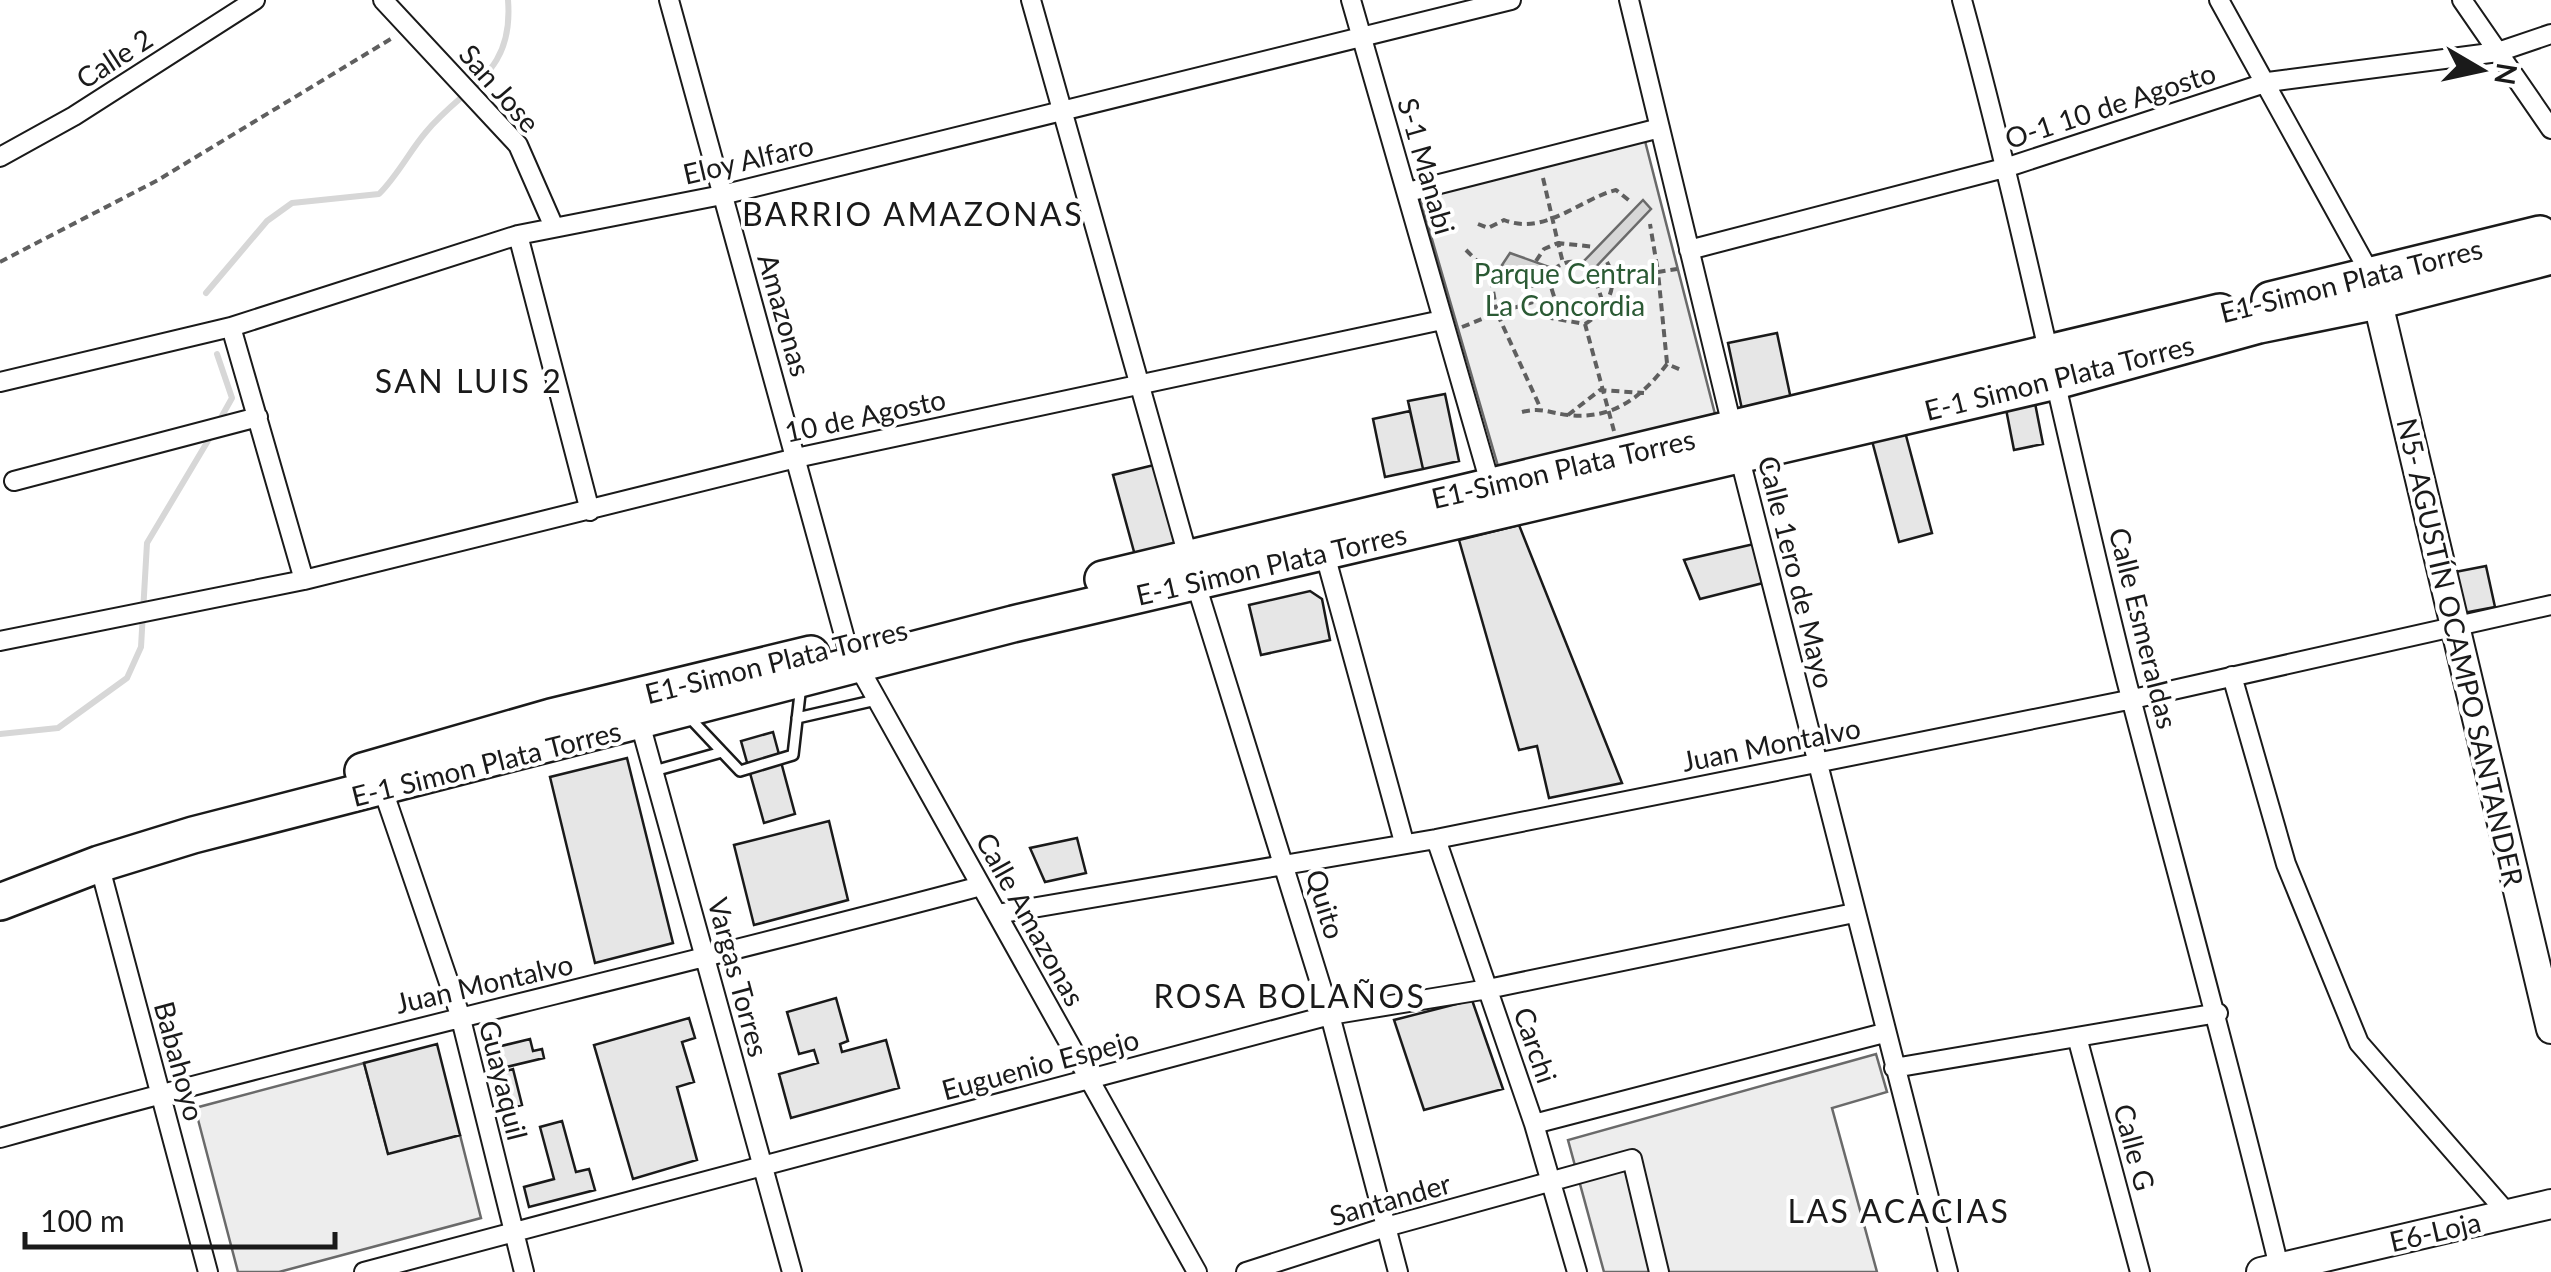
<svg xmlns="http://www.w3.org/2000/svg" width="2551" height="1272" viewBox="0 0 2551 1272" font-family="Lato,sans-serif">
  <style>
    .built { fill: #ededed; stroke: #6a6a6a; stroke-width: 2.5 }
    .water { fill: #d7d7d7; stroke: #6a6a6a; stroke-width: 2.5 }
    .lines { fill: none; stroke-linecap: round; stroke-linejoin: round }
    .stream { stroke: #d7d7d7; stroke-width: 6 }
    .building { fill: #e6e6e6; stroke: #1a1a1a; stroke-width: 2.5 }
    .lane-casing { stroke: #1a1a1a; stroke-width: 14 }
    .street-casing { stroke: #1a1a1a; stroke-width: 22 }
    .secondary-casing { stroke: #1a1a1a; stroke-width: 32 }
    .highway-casing { stroke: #1a1a1a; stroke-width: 40 }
    .path { stroke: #5f5f5f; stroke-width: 4; stroke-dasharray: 8 5; stroke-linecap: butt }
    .lane { stroke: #fff; stroke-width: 9 }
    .street { stroke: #fff; stroke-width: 18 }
    .secondary { stroke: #fff; stroke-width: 28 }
    .highway { stroke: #fff; stroke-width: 35 }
    .labels { text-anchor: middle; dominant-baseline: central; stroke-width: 8; stroke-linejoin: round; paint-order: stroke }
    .street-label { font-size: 28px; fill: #1a1a1a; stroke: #fff }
    .park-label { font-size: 28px; fill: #2b5a34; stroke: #fff }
    .quarter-label { font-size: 32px; letter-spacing: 2.5px; fill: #1a1a1a; stroke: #fff }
  </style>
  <rect width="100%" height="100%" fill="#fff"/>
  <path class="built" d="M 1645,141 L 1716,418 L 1500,473 L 1420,198 Z
    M 1876,1054 L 1887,1092 L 1832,1108 L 1877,1272 L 1604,1272 L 1568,1140 Z
    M 364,1063 L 388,1153 L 460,1135 L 481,1218 L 279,1272 L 238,1272 L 195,1108 Z"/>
  <path class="water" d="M 1643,200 L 1651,209 L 1592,271 L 1583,262 Z
    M 1510,253 L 1555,269 L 1552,282 L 1523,276 L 1502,265 Z"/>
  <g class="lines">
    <path class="stream" d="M 206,293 L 267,221 L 292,203 L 379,194 C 398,175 409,152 426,132 C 466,84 514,75 508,0
      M 217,354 L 232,398 L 218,423
      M 0,734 L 58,728 L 127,678 L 141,647 L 147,543 L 212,434"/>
  </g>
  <path class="building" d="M 1777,333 L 1792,404 L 1743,414 L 1728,343 Z
    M 1445,394 L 1459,461 L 1423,469 L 1408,401 Z
    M 2034,398 L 2043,444 L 2014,450 L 2005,404 Z
    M 1410,411 L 1423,469 L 1385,477 L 1373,419 Z
    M 1904,428 L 1932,533 L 1899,542 L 1871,437 Z
    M 1154,465 L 1179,550 L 1136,559 L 1113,475 Z
    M 1519,525 L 1622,783 L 1549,798 L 1537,746 L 1519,750 L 1459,540 Z
    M 1754,544 L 1763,583 L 1700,599 L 1684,560 Z
    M 2486,566 L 2495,607 L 2458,614 L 2450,573 Z
    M 1310,591 L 1322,599 L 1330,640 L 1261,655 L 1249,605 Z
    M 773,732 L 795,814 L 764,823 L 741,741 Z
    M 627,758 L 673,943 L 595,963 L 550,777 Z
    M 829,821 L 848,900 L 754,925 L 734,845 Z
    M 1077,838 L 1086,873 L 1045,882 L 1030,848 Z
    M 836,998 L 848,1041 L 840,1044 L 842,1052 L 886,1040 L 899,1088 L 791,1118 L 779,1074 L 818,1063 L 814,1050 L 799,1054 L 787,1012 Z
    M 1472,1000 L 1503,1089 L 1424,1110 L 1394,1020 Z
    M 689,1018 L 695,1038 L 682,1042 L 694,1082 L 677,1087 L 697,1160 L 633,1179 L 594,1045 Z
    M 530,1039 L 533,1051 L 542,1049 L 544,1058 L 494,1070 L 489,1049 Z
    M 437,1044 L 460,1135 L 388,1154 L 364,1063 Z
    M 513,1069 L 522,1105 L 501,1111 L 492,1075 Z
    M 562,1121 L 576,1172 L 589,1169 L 595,1190 L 529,1207 L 524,1187 L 554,1179 L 540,1127 Z"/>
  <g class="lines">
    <defs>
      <path id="lane" d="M 689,717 L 740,771 L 793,755 L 801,685
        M 797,718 L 876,700
        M 654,771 L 722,752"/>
      <path id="street" d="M 383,0 L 518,145 L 554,227
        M 669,0 L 847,646 L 1197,1272
        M 1031,0 L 1195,581 L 1330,1015 L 1398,1272
        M 1351,0 L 1490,483
        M 1629,0 L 1739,455 L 1948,1272
        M 1962,0 C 2024,226 2069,456 2127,683 C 2178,878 2232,1072 2279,1267
        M 2219,0 L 2371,275
        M 2462,0 L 2551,129
        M 0,157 L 74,116 L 255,0
        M 1408,192 L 1660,128
        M 518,235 L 590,511
        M 1689,250 L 2008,167 L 2268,82 L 2498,52 L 2551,34
        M 231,327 L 304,580
        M 0,382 L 231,327 L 518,235 L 722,195 L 1511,0
        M 14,481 L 258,417
        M 1324,551 L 1404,842
        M 0,641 L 304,580 L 796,458 L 1442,320
        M 2232,676 L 2286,864 L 2359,1043 L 2508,1214
        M 638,716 L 792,1272
        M 383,790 L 460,1015 L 524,1272
        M 1436,839 L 1534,1124 L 1577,1272
        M 99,864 L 208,1272
        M 997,914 L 1436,839 L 1816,763 L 2133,699 L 2551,605
        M 2077,1037 L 2140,1272
        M 1894,1068 L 2218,1013
        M 1534,1124 L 1884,1033
        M 0,1138 C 325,1047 655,973 981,886
        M 364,1272 L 1330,1015 L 1488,989 L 1854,913
        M 1246,1272 L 1386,1227 L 1632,1159 L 1659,1272"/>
      <path id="secondary" d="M 2373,282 L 2551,1029
        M 2261,1272 L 2551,1204"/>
      <path id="highway" d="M 2270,300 L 2540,234
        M 1103,579 L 2220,312
        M 363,771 L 551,717 L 811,654
        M 0,902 L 99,864 L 193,835 L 1013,624 L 2056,381 L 2259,325 L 2377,301 L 2551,256"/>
    </defs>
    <use href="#lane" class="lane-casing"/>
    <use href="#street" class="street-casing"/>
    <use href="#secondary" class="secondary-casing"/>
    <use href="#highway" class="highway-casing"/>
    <path class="path" d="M 1543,178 L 1558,243 L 1595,247
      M 1478,224 L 1488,228 L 1504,220 C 1545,236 1580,199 1616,190 L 1631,202
      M 1466,250 L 1490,274 L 1497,313 L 1533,302 L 1551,318 L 1585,324 L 1614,431
      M 1536,261 L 1544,249 L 1558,243 L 1563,263
      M 0,262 L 158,180 L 394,37
      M 1531,280 L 1533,302
      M 1612,282 L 1658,272 L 1650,224
      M 1562,321 L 1551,287 L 1557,267 C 1587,248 1599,286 1604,309
      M 1585,324 C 1605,312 1621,286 1607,262
      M 1462,327 L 1497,313 L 1540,407
      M 1667,363 L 1658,272 L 1677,269
      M 1522,412 C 1541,407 1550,413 1568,415 C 1613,420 1642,397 1667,364 L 1681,370
      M 1568,415 L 1600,390 L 1644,393"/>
    <use href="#lane" class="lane"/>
    <use href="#street" class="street"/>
    <use href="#secondary" class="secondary"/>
    <use href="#highway" class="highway"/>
  </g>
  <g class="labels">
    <g class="street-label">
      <text transform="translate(114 58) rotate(-33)">Calle 2</text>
      <text transform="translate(500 88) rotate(49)">San Jose</text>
      <text transform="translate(2110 105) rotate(-18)">O-1 10 de Agosto</text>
      <text transform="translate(748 159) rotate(-13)">Eloy Alfaro</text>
      <text transform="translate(1427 166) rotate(74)">S-1 Manabi</text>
      <text transform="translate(2351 280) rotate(-14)">E1-Simon Plata Torres</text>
      <text transform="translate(785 315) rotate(74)">Amazonas</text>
      <text transform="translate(2059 377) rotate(-14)">E-1 Simon Plata Torres</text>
      <text transform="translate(865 415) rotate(-12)">10 de Agosto</text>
      <text transform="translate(1563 468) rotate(-13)">E1-Simon Plata Torres</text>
      <text transform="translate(1271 564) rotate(-13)">E-1 Simon Plata Torres</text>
      <text transform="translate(1797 572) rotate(76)">Calle 1ero de Mayo</text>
      <text transform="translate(2144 628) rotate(76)">Calle Esmeraldas</text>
      <text transform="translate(2461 652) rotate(77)">N5- AGUSTÍN OCAMPO SANTANDER</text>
      <text transform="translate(776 661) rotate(-14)">E1-Simon Plata Torres</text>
      <text transform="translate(1771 744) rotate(-11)">Juan Montalvo</text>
      <text transform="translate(486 763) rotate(-14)">E-1 Simon Plata Torres</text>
      <text transform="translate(1326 904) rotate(73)">Quito</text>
      <text transform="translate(1031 919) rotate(61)">Calle Amazonas</text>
      <text transform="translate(739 977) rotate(75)">Vargas Torres</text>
      <text transform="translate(484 983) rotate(-13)">Juan Montalvo</text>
      <text transform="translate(1536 1045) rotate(71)">Carchi</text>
      <text transform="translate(180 1061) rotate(75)">Babahoyo</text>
      <text transform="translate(1040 1064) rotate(-15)">Euguenio Espejo</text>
      <text transform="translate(504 1080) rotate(76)">Guayaquil</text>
      <text transform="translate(2135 1147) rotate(75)">Calle G</text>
      <text transform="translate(1390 1199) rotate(-16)">Santander</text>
      <text transform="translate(2435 1231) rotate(-13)">E6-Loja</text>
    </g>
    <g class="park-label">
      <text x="1565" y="273">Parque Central<tspan x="1565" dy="32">La Concordia</tspan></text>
    </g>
    <g class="quarter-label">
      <text x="913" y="213">BARRIO AMAZONAS</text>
      <text x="469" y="380">SAN LUIS 2</text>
      <text x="1290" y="995">ROSA BOLAÑOS</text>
      <text x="1899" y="1210">LAS ACACIAS</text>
    </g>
  </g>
  <g transform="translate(2481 70) rotate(99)" stroke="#ffffff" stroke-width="8" paint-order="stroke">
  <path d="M0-8L18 38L0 25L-18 38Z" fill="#1a1a1a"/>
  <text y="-15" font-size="28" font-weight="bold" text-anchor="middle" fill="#1a1a1a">N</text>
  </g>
  <path d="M25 1232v15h310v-15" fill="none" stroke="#1a1a1a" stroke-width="5"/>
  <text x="40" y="1232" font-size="30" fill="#1a1a1a" stroke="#ffffff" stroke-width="8" paint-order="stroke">100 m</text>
</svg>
